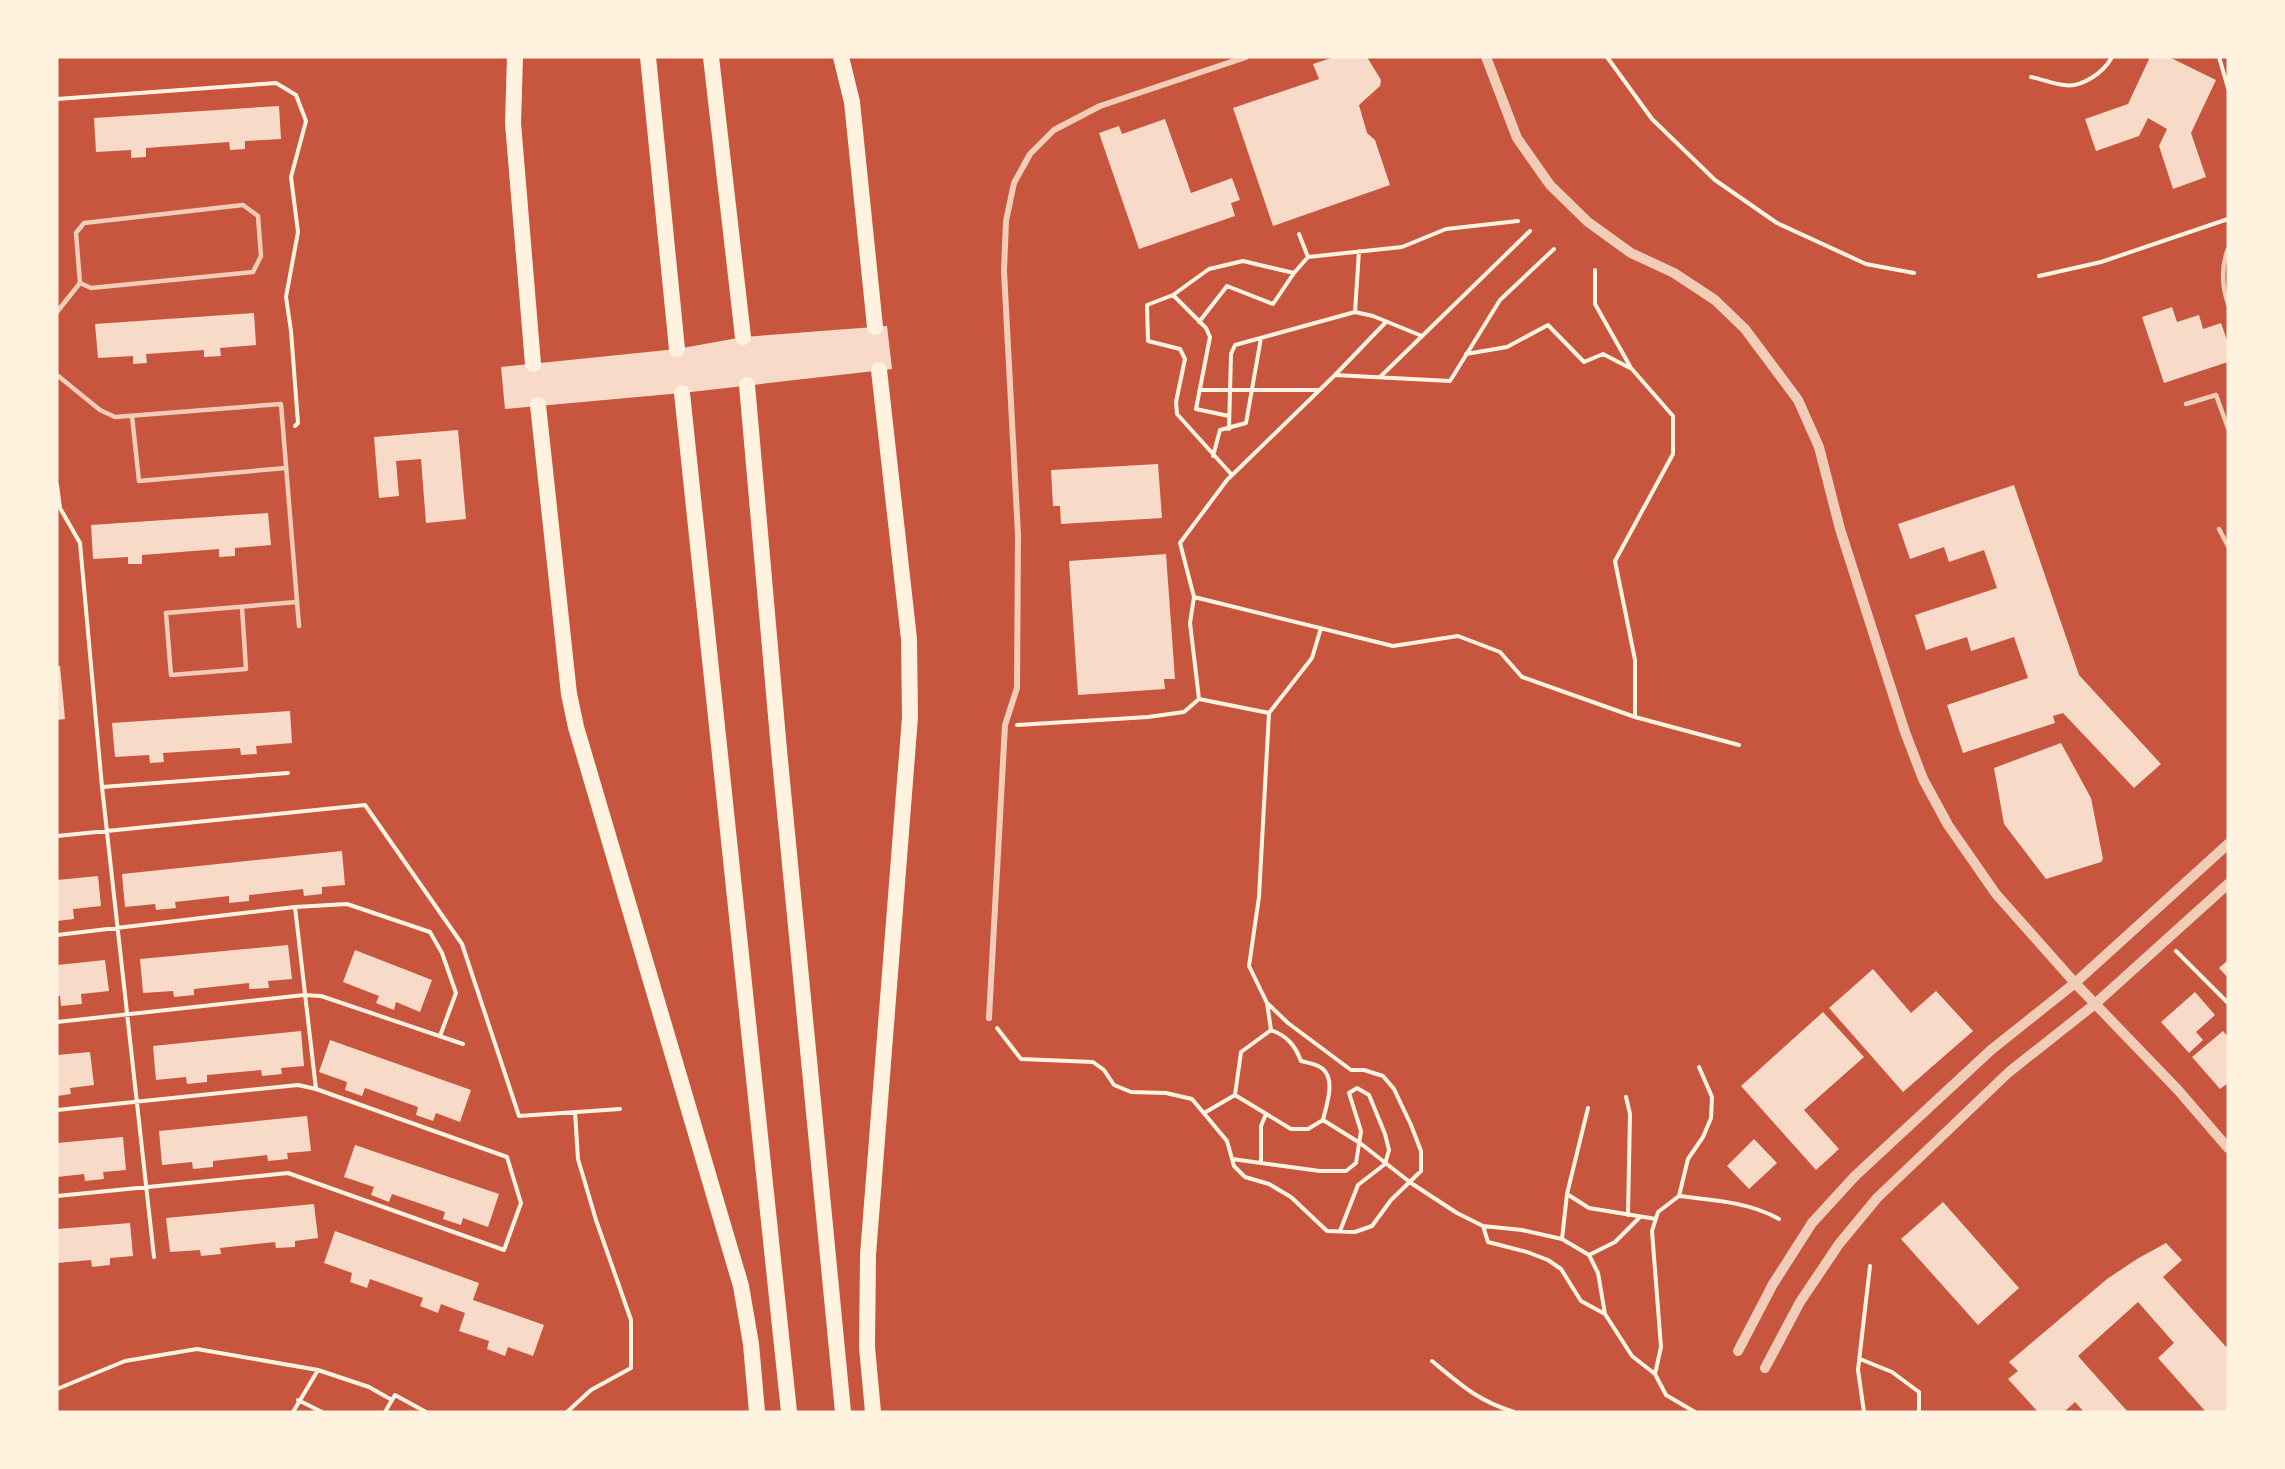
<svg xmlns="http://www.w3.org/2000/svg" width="2285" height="1469" viewBox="0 0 2285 1469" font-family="'DejaVu Sans',sans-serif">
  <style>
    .building { fill: #f7dbc8 }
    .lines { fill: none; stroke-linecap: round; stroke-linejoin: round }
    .path { stroke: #fff3e0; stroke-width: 4 }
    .service { stroke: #f1ccb7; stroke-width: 4.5 }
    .minor { stroke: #f1ccb7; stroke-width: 6 }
    .tertiary { stroke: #f1ccb7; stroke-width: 10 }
    .motorway { stroke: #fff3e0; stroke-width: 16 }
  </style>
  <rect width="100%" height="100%" fill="#c8553d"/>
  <path class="building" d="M 1334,57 L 1367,57 L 1381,80 L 1380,86 L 1359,105 L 1367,133 L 1375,140 L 1390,185 L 1273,226 L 1233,108 L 1319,79 L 1313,64 Z
    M 2150,57 L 2169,57 L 2216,80 L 2191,133 L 2206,177 L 2173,189 L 2159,146 L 2167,129 L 2148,118 L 2139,136 L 2096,151 L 2085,119 L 2128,104 Z
    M 279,106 L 281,139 L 245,141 L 245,149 L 230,150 L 229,142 L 146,148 L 146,157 L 131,158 L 131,150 L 96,152 L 94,118 Z
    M 1165,119 L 1191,193 L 1232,178 L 1240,200 L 1231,203 L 1235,216 L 1139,249 L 1099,133 L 1119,126 L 1122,134 Z
    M 2172,307 L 2177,322 L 2199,315 L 2203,329 L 2221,323 L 2228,343 L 2228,362 L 2164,383 L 2142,317 Z
    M 254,313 L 256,345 L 220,348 L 221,356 L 204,357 L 204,350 L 146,354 L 147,363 L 133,364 L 133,356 L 98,358 L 95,324 Z
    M 887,326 L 892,369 L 682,393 L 505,409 L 501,367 L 677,349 L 743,337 Z
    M 458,430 L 466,519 L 426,523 L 421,459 L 396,461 L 399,496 L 379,498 L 374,437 Z
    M 1158,464 L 1162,518 L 1061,524 L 1060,506 L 1053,506 L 1051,470 Z
    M 2014,485 L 2079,675 L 2161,764 L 2134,788 L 2063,713 L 2053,716 L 2055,723 L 1963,753 L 1947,705 L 2028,678 L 2014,637 L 1971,651 L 1967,637 L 1926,650 L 1915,615 L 1997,588 L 1984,550 L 1949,562 L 1944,547 L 1910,559 L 1898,524 Z
    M 268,513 L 271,545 L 235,548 L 235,556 L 219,557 L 219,549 L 142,555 L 142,564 L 128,564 L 128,557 L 93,559 L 91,525 Z
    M 1166,554 L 1175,679 L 1164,679 L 1165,689 L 1078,695 L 1069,561 Z
    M 57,666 L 60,666 L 65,719 L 57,720 Z
    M 290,711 L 292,743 L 256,746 L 257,754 L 241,755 L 240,748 L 163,753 L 164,762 L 150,763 L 149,755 L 115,757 L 112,723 Z
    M 2061,743 L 2091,798 L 2103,859 L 2101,862 L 2046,879 L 2004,824 L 1994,768 Z
    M 342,851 L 345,885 L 322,887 L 322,894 L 304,896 L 303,889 L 249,895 L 249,901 L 229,903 L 229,896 L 175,902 L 176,908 L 156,910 L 155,904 L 125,907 L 122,874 Z
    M 98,876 L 101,906 L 73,909 L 74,919 L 57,921 L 57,880 Z
    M 288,945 L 292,979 L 268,981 L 269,988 L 249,989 L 249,983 L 194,989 L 194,995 L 174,997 L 173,991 L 143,993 L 140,959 Z
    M 355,950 L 432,980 L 420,1012 L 396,1002 L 394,1010 L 376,1003 L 379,996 L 343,982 Z
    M 105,960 L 109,991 L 81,994 L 82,1004 L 61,1006 L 60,996 L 57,996 L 57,965 Z
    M 2228,960 L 2228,978 L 2219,968 Z
    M 1873,969 L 1911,1013 L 1936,991 L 1973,1031 L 1903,1092 L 1829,1008 Z
    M 2195,992 L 2215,1015 L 2196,1032 L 2203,1040 L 2189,1053 L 2161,1022 Z
    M 1823,1012 L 1864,1057 L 1804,1110 L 1839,1149 L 1816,1170 L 1741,1086 Z
    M 301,1031 L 304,1066 L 281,1068 L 282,1074 L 262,1076 L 261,1070 L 207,1075 L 207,1082 L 187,1084 L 186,1077 L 156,1080 L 153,1046 Z
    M 2223,1031 L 2228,1037 L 2228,1083 L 2220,1089 L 2192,1057 Z
    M 330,1040 L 471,1090 L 460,1122 L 436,1113 L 433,1121 L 416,1115 L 418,1107 L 365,1088 L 362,1096 L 345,1090 L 347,1082 L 319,1072 Z
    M 90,1052 L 94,1085 L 70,1088 L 71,1094 L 57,1096 L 57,1055 Z
    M 307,1116 L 311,1151 L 287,1153 L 288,1159 L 268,1161 L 267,1155 L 213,1161 L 213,1167 L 193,1169 L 192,1162 L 162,1165 L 159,1131 Z
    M 123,1137 L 126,1170 L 103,1172 L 104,1179 L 85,1181 L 84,1174 L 57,1177 L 57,1143 Z
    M 1754,1139 L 1777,1163 L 1749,1189 L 1727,1166 Z
    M 355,1145 L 499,1194 L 488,1227 L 463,1218 L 461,1225 L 443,1219 L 445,1212 L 392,1194 L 389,1202 L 371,1195 L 374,1187 L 344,1177 Z
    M 1943,1202 L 2019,1288 L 1978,1325 L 1901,1239 Z
    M 314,1204 L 318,1238 L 295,1241 L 295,1247 L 276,1248 L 275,1242 L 220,1248 L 221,1254 L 201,1256 L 200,1250 L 170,1252 L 166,1218 Z
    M 130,1223 L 133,1256 L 110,1258 L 110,1265 L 92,1267 L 91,1260 L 57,1263 L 57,1229 Z
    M 335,1231 L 479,1283 L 473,1300 L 544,1325 L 533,1356 L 508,1347 L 505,1356 L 487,1349 L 489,1341 L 459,1331 L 465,1313 L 441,1304 L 438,1313 L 420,1306 L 423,1298 L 370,1279 L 367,1288 L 350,1282 L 352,1273 L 324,1263 Z
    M 2166,1243 L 2182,1260 L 2163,1277 L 2228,1349 L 2228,1412 L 2206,1412 L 2158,1358 L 2174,1343 L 2138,1302 L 2078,1356 L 2128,1412 L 2084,1412 L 2075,1402 L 2064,1412 L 2038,1412 L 2008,1379 L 2018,1371 L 2009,1362 L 2107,1279 L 2137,1259 Z"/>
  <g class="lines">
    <path class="path" d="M 1607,57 L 1652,119 L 1715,180 L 1777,223 L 1866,264 L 1914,273
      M 2219,57 L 2228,88
      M 2031,77 C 2042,79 2053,84 2064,85 C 2082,88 2104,72 2112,57
      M 57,99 L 276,83 L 296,95 L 306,121 L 291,177 L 298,232 L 286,297 L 291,331 L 298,423 L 295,426
      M 1308,257 L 1402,247 L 1446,229 L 1518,221
      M 1595,270 L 1595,304 L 1631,368 L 1673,416 L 1673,454 L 1615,561 L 1635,660 L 1635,717
      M 2039,276 L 2101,262 L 2228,219
      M 1173,295 L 1206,328 L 1210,337 L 1196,409 L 1229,416
      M 1355,312 L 1359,251
      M 1199,322 L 1227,286 L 1273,304 L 1294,273 L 1308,257 L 1299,234
      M 1466,354 L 1507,347 L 1548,325 L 1584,362 L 1603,354 L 1630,368
      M 1336,374 L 1386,322
      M 1380,377 L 1530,231
      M 1201,390 L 1319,390
      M 1229,429 L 1231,354 L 1235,345 L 1355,312 L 1373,316 L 1422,336
      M 1213,456 L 1220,430 L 1246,423 L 1261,338
      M 1232,475 L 1177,414 L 1176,402 L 1185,359 L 1180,349 L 1148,341 L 1147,305 L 1173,295 L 1209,269 L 1243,261 L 1294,273
      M 57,485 L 60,508 L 80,543 L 102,787 L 154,1257
      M 1194,597 L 1393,646 L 1458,636 L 1500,652 L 1522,677 L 1635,717 L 1739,745
      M 1199,699 L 1190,623 L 1194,597 L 1180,543 L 1227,480 L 1335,375 L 1450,381 L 1500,300 L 1554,249
      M 1269,713 L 1312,658 L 1321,628
      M 1017,725 L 1148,717 L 1184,712 L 1199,699 L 1269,713 L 1259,897 L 1249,966 L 1267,1003 L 1271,1030
      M 102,787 L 288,773
      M 57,836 L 365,805 L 462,944 L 519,1116 L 620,1109
      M 295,907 L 316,1089
      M 57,935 L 295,907 L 347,904 L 430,932 L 442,953 L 456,993 L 440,1036
      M 2176,951 L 2228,1003
      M 57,1022 L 304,995 L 321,996 L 463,1044
      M 997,1028 L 1021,1059 L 1093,1062 L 1104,1070 L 1114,1085 L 1131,1092 L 1166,1093 L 1192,1099 L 1227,1141 L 1234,1166 L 1245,1177 L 1269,1184 L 1291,1197 L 1327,1231 L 1355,1232 L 1372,1226 L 1391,1200 L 1421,1171 L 1421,1151 L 1411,1125 L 1394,1089 L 1383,1076 L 1364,1070 L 1351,1070 L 1288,1023 L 1267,1003
      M 1235,1095 L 1241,1052 L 1271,1030 C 1287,1036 1295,1045 1301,1061 C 1308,1063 1318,1064 1323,1069 C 1336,1081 1326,1106 1323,1120
      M 1626,1097 L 1630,1114 L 1628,1215
      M 57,1110 L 298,1085 L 316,1089 L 507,1157 L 521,1203 L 504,1250 L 288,1173 L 57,1196
      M 1204,1113 L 1235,1095 L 1291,1129 L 1308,1129 L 1323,1120 L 1360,1143 L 1411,1183 L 1457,1213 L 1483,1226
      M 1232,1159 L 1320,1171 L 1346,1171 L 1356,1163 L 1361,1131 L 1349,1093 L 1357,1088 L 1369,1095 L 1385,1134 L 1389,1150 L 1385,1164 L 1358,1185 L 1340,1231
      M 1261,1163 L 1261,1126 L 1266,1114
      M 1567,1194 L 1589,1208 L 1656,1219
      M 1679,1196 C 1713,1200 1749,1202 1779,1219
      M 1562,1239 L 1567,1194 L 1588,1108
      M 1589,1255 L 1615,1242 L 1640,1217
      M 1605,1314 L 1581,1301 L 1561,1269 L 1548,1260 L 1527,1252 L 1488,1242 L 1483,1226 L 1522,1230 L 1562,1239 L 1589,1255 L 1598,1273 L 1605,1314 L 1632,1356 L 1655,1374 L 1666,1395 L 1695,1412
      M 1860,1359 L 1892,1372 L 1919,1392 L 1919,1412
      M 1432,1361 C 1461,1385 1478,1401 1514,1412
      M 1655,1374 L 1661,1347 L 1652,1231 L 1658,1212 L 1679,1196 L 1688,1159 L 1703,1137 L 1711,1118 L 1712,1097 L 1699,1067
      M 57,1389 L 125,1361 L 197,1349 L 318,1370 L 369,1387 L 392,1400
      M 298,1400 L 322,1412
      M 293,1412 L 318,1370
      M 385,1412 L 395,1395 L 426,1412
      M 567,1412 L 591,1390 L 631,1368 L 631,1320 L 596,1220 L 578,1159 L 575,1112
      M 1864,1412 L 1858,1370 L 1870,1266"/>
    <path class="service" d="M 2228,249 C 2221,267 2222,286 2228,304
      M 57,312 L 80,283 L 76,233 L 84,223 L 243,205 L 258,216 L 261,256 L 253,272 L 91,288 L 80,283
      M 57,375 L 100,410 L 115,417 L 281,404 L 299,626
      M 2186,404 L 2216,395 L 2228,428
      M 132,416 L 139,481 L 286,468
      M 2219,529 L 2228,546
      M 242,607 L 246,669 L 171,675 L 166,613 L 297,602"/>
    <path class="minor" d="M 989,1018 L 1005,725 L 1017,688 L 1018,535 L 1004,271 L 1006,221 L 1014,183 L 1030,154 L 1054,130 L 1100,106 L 1246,57"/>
    <path class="tertiary" d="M 1486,57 L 1517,138 L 1550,185 L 1588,222 L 1631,253 L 1674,273 L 1715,300 L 1745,329 L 1798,400 L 1819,447 L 1840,529 L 1905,732 L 1923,779 L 1948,825 L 1996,894 L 2075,983 L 2178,1090 L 2228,1148
      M 1738,1351 L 1773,1284 L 1812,1223 L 1855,1176 L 1991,1050 L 2075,983 L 2228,844
      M 1765,1368 L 1800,1302 L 1839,1244 L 1877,1198 L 2009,1072 L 2095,1004 L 2228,884"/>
    <path class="motorway" d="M 515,57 L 513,123 L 533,364
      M 648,57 L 677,349
      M 711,57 L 743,337
      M 841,57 L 852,102 L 875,327
      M 747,385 L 779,750 L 843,1412
      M 682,393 L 789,1412
      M 538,405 L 569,694 L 576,727 L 741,1286 L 751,1344 L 757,1412
      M 873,1412 L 867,1347 L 868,1255 L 910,717 L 909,639 L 879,370"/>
  </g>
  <rect width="2285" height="1469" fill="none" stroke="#fff3e0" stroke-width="117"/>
</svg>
